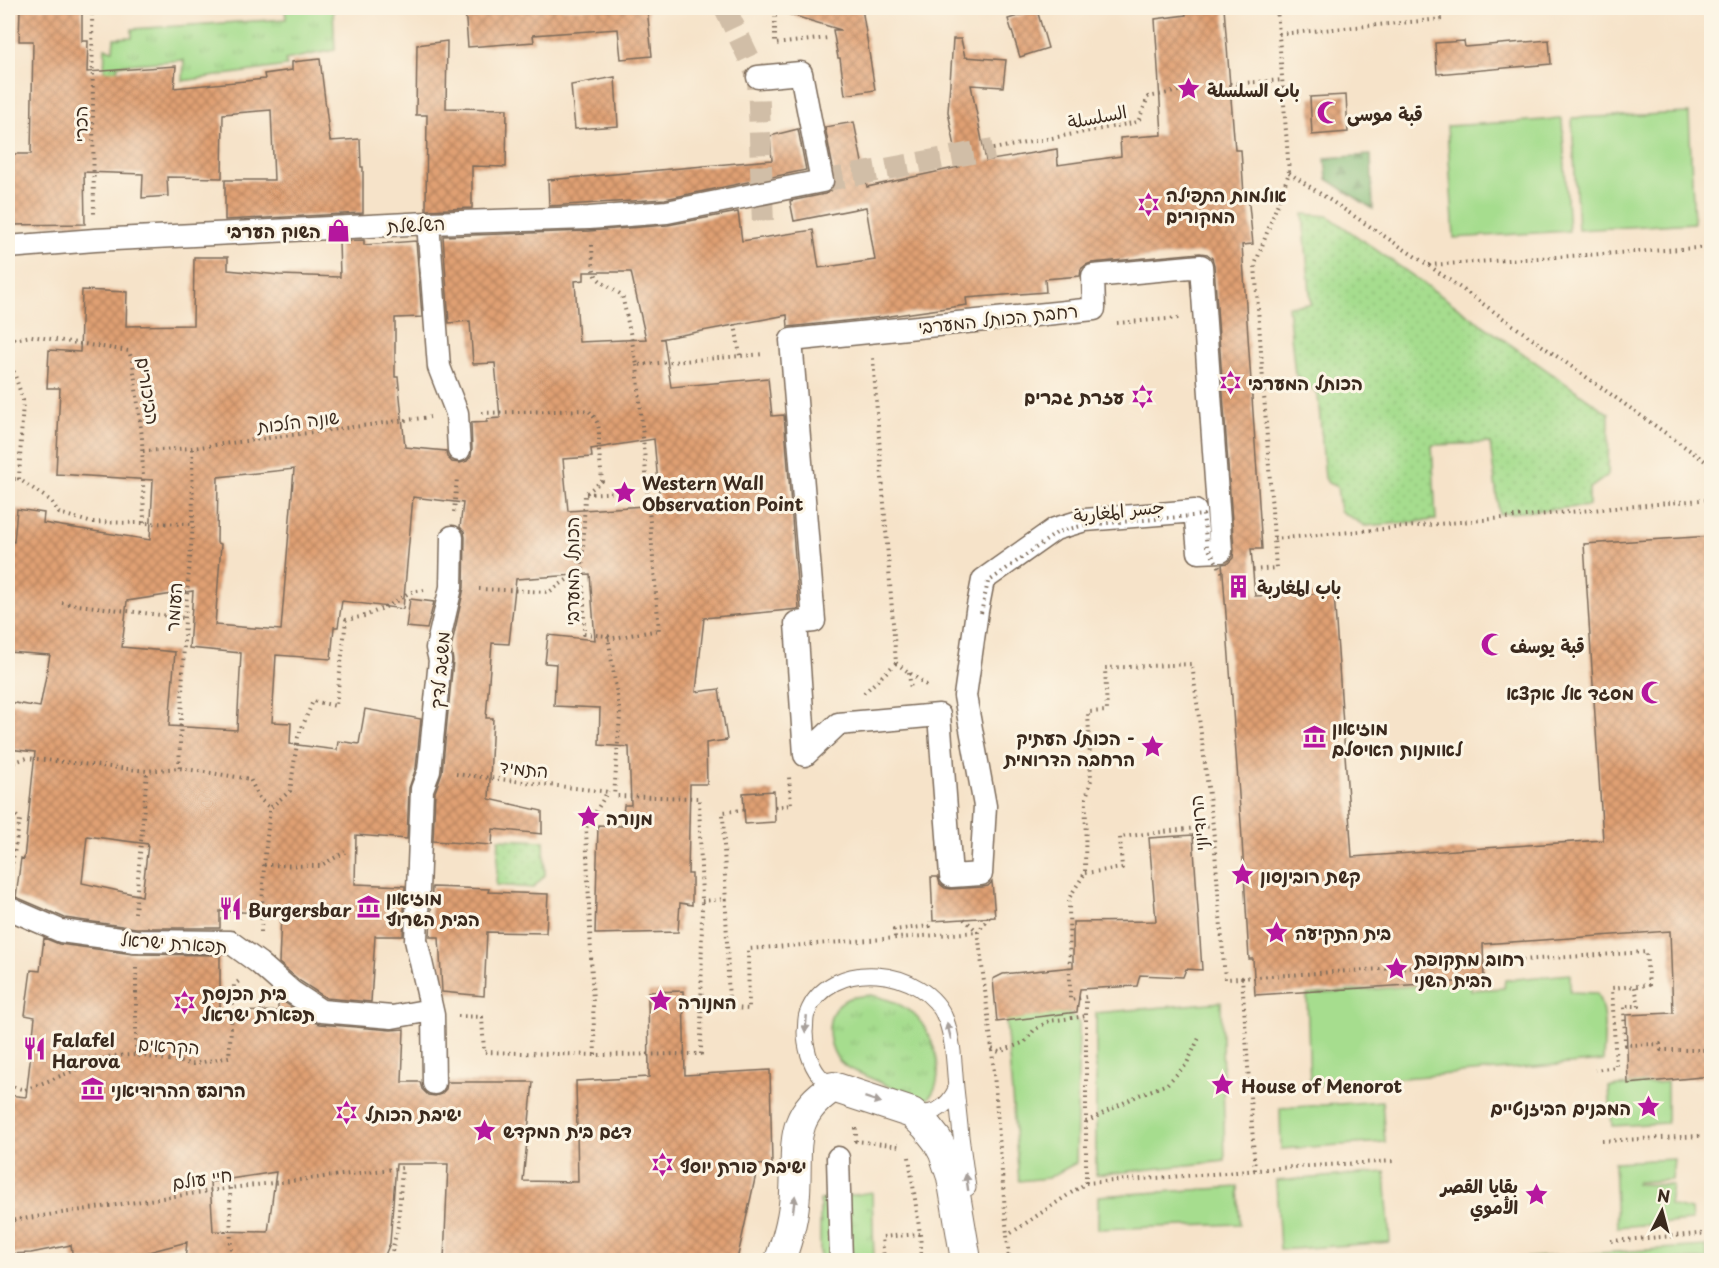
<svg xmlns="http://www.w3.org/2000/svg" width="1719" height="1268" viewBox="0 0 1719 1268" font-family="'Playpen Sans','Playpen Sans Arabic','Playpen Sans Hebrew',sans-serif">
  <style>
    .grass { fill: #a6dd8e; stroke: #708456; stroke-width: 1.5 }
    .forest { fill: url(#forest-firs); stroke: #60734c; stroke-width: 1.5 }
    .park { fill: url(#park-tufts); stroke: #708456; stroke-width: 1.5 }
    .garden { fill: url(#garden-dots); stroke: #708456; stroke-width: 1.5 }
    .building { fill: url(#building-cross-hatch); fill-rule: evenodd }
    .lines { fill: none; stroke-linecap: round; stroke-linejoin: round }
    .pedestrian-tunnel { stroke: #d1bea7; stroke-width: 22; stroke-dasharray: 22 11; stroke-linecap: butt }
    .service-casing { stroke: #7c6b5a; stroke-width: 17 }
    .pedestrian-casing { stroke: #7c6b5a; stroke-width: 25 }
    .minor-casing { stroke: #7c6b5a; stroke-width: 32 }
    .path { stroke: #7c6b5a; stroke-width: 4; stroke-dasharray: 1.5 4.5; stroke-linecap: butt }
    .service { stroke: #fff; stroke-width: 15 }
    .pedestrian { stroke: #fff; stroke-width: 22 }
    .minor { stroke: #fff; stroke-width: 30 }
    .path-bridge { stroke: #7c6b5a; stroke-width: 4; stroke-dasharray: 1.5 4.5; stroke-linecap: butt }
    .oneway { fill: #a79f9a }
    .labels { text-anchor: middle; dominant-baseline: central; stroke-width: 6; stroke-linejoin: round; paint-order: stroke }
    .poi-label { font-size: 18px; font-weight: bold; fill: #3b2a1e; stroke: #fcf5e5; text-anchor: start }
    .street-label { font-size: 18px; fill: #3b2a1e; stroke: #fcf5e5 }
  </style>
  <defs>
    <pattern id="forest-firs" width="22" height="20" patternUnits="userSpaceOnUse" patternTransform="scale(1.5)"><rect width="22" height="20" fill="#84bc79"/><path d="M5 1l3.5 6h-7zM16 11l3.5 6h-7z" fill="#6d9963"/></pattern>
    <pattern id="park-tufts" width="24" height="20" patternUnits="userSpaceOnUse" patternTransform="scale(1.5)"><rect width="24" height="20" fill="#a6dd8e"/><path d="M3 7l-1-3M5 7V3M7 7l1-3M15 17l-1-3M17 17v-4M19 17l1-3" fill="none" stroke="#90be7a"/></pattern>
    <pattern id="garden-dots" width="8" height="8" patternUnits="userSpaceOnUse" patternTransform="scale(1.5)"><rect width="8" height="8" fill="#a6dd8e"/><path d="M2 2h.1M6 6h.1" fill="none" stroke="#90be7a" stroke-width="1.8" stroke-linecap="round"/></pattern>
    <pattern id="building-cross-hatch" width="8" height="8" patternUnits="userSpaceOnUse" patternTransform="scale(1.5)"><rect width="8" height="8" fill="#e0a073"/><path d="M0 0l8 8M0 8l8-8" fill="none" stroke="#b7835e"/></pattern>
  </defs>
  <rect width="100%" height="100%" fill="#fcf5e5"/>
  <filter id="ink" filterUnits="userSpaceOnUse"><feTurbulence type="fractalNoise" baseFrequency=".0167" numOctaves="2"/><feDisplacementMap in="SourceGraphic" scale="12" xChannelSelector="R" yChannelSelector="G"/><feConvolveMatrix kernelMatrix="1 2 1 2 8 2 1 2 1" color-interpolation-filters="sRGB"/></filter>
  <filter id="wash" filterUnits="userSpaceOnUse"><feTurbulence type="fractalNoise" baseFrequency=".008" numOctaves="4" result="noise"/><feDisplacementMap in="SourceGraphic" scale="24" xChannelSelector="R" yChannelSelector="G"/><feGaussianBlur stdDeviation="1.35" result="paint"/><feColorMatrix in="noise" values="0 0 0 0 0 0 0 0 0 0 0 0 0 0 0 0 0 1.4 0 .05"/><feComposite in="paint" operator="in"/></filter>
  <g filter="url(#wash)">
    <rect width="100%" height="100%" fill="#f6e3c9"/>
    <path class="grass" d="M 1689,113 L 1694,223 L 1578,230 L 1572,118 Z
      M 1562,119 L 1569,231 L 1454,238 L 1447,126 Z
      M 1570,974 L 1570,992 L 1597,993 C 1607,1014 1604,1038 1603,1061 L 1310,1086 L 1307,995 L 1470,981 L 1471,990 L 1504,988 L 1505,980 Z
      M 1003,984 L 1071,1015 L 1079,1023 L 1076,1163 L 1048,1178 L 1019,1181 Z
      M 1221,1002 L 1225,1161 L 1096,1175 L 1096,1013 Z
      M 1667,1082 L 1667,1123 L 1612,1126 L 1609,1087 Z
      M 1382,1101 L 1385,1142 L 1281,1149 L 1280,1108 Z
      M 1674,1159 L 1672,1180 L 1637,1182 L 1636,1184 L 1672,1185 L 1669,1205 L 1691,1210 L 1692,1221 L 1617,1227 L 1614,1162 Z
      M 1385,1172 L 1390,1242 L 1280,1250 L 1276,1181 Z
      M 1238,1187 L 1240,1224 L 1098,1229 L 1098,1196 Z
      M 1706,1246 L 1707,1260 L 1495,1260 Z"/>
    <path class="forest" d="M 1371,155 L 1373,209 L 1327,179 L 1325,158 Z"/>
    <path class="park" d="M 285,8 L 347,8 L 333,10 L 335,50 L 285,60 L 287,66 L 183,81 L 184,60 L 118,65 L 117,73 L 104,73 L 105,48 L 113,50 L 114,38 L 132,37 L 132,29 L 286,19 Z
      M 871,995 C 886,998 897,1002 910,1011 C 933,1028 952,1082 924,1102 L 848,1068 C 844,1065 840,1062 837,1058 C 826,1040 824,1010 847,999 C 853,996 864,996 871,995 Z
      M 872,1192 L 874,1260 L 820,1260 L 820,1200 Z"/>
    <path class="garden" d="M 1303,214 L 1328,216 L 1609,414 L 1608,475 L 1589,489 L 1589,506 L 1499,514 L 1490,443 L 1432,445 L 1436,520 L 1365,526 L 1340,511 L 1337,487 L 1328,483 L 1325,478 L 1318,395 L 1295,374 L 1288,306 L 1311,304 Z
      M 499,839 L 544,841 L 545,875 L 533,888 L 496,885 Z"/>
    <g id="blocks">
      <path class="building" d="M 20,8 L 82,8 L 82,41 L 88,41 L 87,72 L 176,66 L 174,88 L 265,79 L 264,74 L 292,70 L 292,62 L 320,59 L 330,141 L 360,139 L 361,167 L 363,167 L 363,213 L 225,220 L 225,180 L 274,180 L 271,110 L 223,114 L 222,178 L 167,177 L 168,196 L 142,198 L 143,174 L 84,172 L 85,224 L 8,225 L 8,154 L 31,154 L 33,41 L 19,41 Z
        M 465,8 L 647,8 L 652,56 L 621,59 L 618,29 L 533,35 L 534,42 L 468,47 Z
        M 789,8 L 862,8 L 875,90 L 845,95 L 840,58 L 838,58 L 833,30 L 841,30 L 788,14 Z
        M 1185,8 L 1224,8 L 1235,150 L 1241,150 L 1244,195 L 1248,195 L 1253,244 L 1242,245 L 1262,549 L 1251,549 L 1255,596 L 1334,593 L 1352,857 L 1603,840 L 1584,544 L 1712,536 L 1712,1076 L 1628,1084 L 1626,1015 L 1673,1013 L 1670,931 L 1483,944 L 1484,980 L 1255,995 L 1253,959 L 1249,959 L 1241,823 L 1223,573 L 1222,564 L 1228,563 L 1233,558 L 1234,550 L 1214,265 L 1212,258 L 1207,254 L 1200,253 L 1091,263 L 1086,265 L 1081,269 L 1080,276 L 1045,279 L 1046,292 L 966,298 L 967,305 L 883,317 L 788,327 L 787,315 L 660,339 L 664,339 L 671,387 L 768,378 L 772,416 L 784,415 L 799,609 L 704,618 L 696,692 L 719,689 L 727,740 L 706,743 L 707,784 L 690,784 L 688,874 L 692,874 L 692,905 L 680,903 L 678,932 L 595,934 L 598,825 L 622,826 L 624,805 L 631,805 L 629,747 L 599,745 L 600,708 L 554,706 L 556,664 L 545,663 L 548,635 L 595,640 L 590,574 L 516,579 L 509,644 L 492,643 L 486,718 L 493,718 L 489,799 L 542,811 L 542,834 L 493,829 L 492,845 L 433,841 L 435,792 L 442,772 L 453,661 L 451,648 L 464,588 L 465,537 L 464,531 L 460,527 L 463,503 L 413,497 L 403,609 L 342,601 L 338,627 L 334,627 L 331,659 L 276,655 L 272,722 L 291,723 L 290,744 L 337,750 L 338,741 L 359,744 L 365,709 L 421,719 L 416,768 L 409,788 L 407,839 L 356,835 L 355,884 L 405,886 L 403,936 L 375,936 L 371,1002 L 326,998 L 300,981 L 279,963 L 281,914 L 220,911 L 220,928 L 136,928 L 65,918 L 16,897 L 21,858 L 24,859 L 35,752 L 8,749 L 8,702 L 40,707 L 50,655 L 8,652 L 8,541 L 14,542 L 17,509 L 44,513 L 43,523 L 150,540 L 153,480 L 56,474 L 60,388 L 47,388 L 49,350 L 80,352 L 82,290 L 127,292 L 126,326 L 193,325 L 194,257 L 228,257 L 228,270 L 279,275 L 340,277 L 339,241 L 364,240 L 364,245 L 416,241 L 422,317 L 395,318 L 395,377 L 398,377 L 405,447 L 446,451 L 447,457 L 452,462 L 460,463 L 467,461 L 471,456 L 472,449 L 471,423 L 487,422 L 487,419 L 500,418 L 495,363 L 473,364 L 470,321 L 449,323 L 443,236 L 589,231 L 668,225 L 738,212 L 742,241 L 813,230 L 819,268 L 875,260 L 866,207 L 794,221 L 790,201 L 825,194 L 831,191 L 835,185 L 835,178 L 825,127 L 854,122 L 867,187 L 959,167 L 948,112 L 953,39 L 961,39 L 965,57 L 1006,60 L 1003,87 L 971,85 L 986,161 L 1057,149 L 1058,165 L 1121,156 L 1120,138 L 1162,135 L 1155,19 L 1186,15 ZM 584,272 L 631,272 L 646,339 L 579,342 L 575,281 L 584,280 ZM 654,439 L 660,505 L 568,511 L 563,459 L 592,457 L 591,449 ZM 294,469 L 281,630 L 215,625 L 221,544 L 217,543 L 218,477 ZM 193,591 L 189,648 L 241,653 L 237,730 L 169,726 L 175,652 L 122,647 L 127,601 ZM 87,836 L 148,844 L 142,896 L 82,883 Z
        M 1037,10 L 1048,48 L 1020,57 L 1008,19 Z
        M 1549,40 L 1551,64 L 1437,74 L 1435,43 L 1464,41 L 1465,47 Z
        M 447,41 L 446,108 L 507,109 L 506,167 L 472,166 L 472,208 L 426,210 L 427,115 L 416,115 L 417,45 Z
        M 615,77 L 618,126 L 575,129 L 571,85 Z
        M 1346,95 L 1348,132 L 1312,135 L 1310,97 Z
        M 798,129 L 806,170 L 665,199 L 549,206 L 548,180 L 772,160 L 770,136 Z
        M 410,599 L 434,602 L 427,629 L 406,627 Z
        M 774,791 L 775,822 L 745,824 L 743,793 Z
        M 1193,835 L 1202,970 L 1186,969 L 1183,977 L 1140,975 L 1137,986 L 1080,989 L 1077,1012 L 997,1022 L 993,979 L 1003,974 L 1073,967 L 1073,922 L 1156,921 L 1149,838 Z
        M 931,877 L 938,877 L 940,884 L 945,888 L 951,889 L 982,887 L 988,886 L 992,882 L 995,917 L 933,921 Z
        M 432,887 L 489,889 L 488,892 L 548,894 L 546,933 L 487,932 L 484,996 L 442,992 L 439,937 L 430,937 Z
        M 44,938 L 59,944 L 133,954 L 220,955 L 220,1012 L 278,1011 L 278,998 L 314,1022 L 319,1024 L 391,1030 L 404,1029 L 402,1082 L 420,1082 L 422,1089 L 428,1095 L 435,1096 L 441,1094 L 446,1089 L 447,1082 L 533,1082 L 523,1181 L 578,1182 L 576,1081 L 649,1077 L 648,992 L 683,991 L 685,1075 L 770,1070 L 772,1164 L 758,1165 L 737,1260 L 444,1260 L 448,1164 L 396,1164 L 390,1243 L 383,1260 L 185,1260 L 187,1242 L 118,1260 L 73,1260 L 71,1245 L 31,1253 L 8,1254 L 8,1095 L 26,1097 L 35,1017 L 25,1015 L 31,970 L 40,971 ZM 276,1172 L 268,1232 L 213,1231 L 210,1182 Z"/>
    </g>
  </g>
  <g filter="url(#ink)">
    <use href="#blocks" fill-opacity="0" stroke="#7c6b5a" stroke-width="1.5"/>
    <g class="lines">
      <path class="pedestrian-tunnel" d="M 725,8 L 758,77 L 763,226
        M 822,181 L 993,149"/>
      <defs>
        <path id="service" d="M 833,1087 C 829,1083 823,1080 819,1075 C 810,1064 805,1046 805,1032 C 806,1027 805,1019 807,1014 C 828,956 926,966 946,1020 C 954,1042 954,1066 956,1088 C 959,1122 963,1155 968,1188
          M 913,1113 C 934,1115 947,1108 956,1089"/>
        <path id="pedestrian" d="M 428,223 L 439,367 L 457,413 L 459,450
          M 8,247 L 95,240 L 428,223 L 589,218 L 667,212 L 822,181 L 801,73 L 758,77
          M 1201,266 L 1221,551 L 1199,552 L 1195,511 L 1085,520 L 1055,529 L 983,580 L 977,611 L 965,696 L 985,806 L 981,874 L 951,876 L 939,715 L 838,724 L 805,755 L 796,623 L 814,621 L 791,340 L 1094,309 L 1093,276 Z
          M 8,908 L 61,931 L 135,941 L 230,942 L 259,963 L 292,992 L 321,1011 L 392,1017 L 431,1010
          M 434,1083 L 433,1015 L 416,940 L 422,789 L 429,771 L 440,660 L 437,648 L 451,587 L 452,537
          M 838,1158 L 841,1260"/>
        <path id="minor" d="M 780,1260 C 788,1238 794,1217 795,1193 C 798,1146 787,1117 833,1087 L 912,1113 L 926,1126 L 937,1140 L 944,1153 L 952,1177 L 966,1260"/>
      </defs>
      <use href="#service" class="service-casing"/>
      <use href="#pedestrian" class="pedestrian-casing"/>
      <use href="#minor" class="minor-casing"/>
      <path class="path" d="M 92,8 L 94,214
        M 775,10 L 775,44 L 828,38
        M 1279,34 L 1443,19
        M 1230,84 L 1283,80
        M 993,149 L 1138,122 L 1148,97 L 1189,89
        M 1289,173 L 1428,265 L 1712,466
        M 592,245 C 594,281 592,276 622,295 L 637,365 L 764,354
        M 1429,265 L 1712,247
        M 1117,323 L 1179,318
        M 735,324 L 740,356
        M 8,340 L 31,336 L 129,351 L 133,364 L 142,437 L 144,523
        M 8,354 L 23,400 L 19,479 L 51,501 L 59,513 L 89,522 L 193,524
        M 637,365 L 659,631
        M 482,413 L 588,410 C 603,425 598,432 599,451 C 600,461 601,471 602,481 L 585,494 L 582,580 L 584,598 L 584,634 L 608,636 L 620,715 L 614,796
        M 143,451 L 192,448 L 430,417
        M 8,479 L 19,479
        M 586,494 L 624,492
        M 454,512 L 457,478
        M 1274,539 L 1712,499
        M 1253,570 L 1276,568 L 1255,265 L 1289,173 L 1277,8
        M 479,589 L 549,592 L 568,579 L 582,580
        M 62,603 L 185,618
        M 608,639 L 659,630
        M 896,663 L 929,687
        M 909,673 L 911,690
        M 864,693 L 896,663 L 873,358
        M 8,764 L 27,758 L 147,771 L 179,768 L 250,779 L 259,798 L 270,808 L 290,791 L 298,737 L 313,701 L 336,706 L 346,620 L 365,616 L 390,605 L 410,592 L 424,590
        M 179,768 L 185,618 L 193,524 L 192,448
        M 456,774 L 609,792
        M 8,807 L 20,820 L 9,881
        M 775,807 L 791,805 L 789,777
        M 744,810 L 723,812 L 729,1008 L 749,1009 L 748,949 L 978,932
        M 264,865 L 320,866 L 345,852
        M 1085,873 L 1122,868 L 1120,837 L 1213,826
        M 702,901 L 726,899
        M 135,913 L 147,771
        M 989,917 L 978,932 L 992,1049 L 1009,1260
        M 964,919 L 977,931
        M 261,932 L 264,865 L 270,808
        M 895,937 L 894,930 L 930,926 L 930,921
        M 136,968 L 136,1055
        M 1242,977 L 1255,1171
        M 1635,987 L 1639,1006 L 1624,1006 L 1625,1045 L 1660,1044 L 1661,1050 L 1707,1050 L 1712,1110
        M 458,1016 L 482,1017 L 484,1052 L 595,1055 L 701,1054 L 702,901 L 699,798 L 614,796
        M 992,1049 L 999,1052 L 1025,1042 L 1034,1030 L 1049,1021 L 1087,1016
        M 595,1055 L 586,828 L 608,791
        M 8,1085 L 25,1090 L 111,1056 L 136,1055 L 193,1064 L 229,1057 L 234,985 L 239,981
        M 1086,1122 L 1137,1096 L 1167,1084 L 1186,1065 L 1200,1036
        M 856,1128 L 856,1141 L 901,1146
        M 1602,1141 L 1700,1136
        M 909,1157 L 920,1234 L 922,1260
        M 1086,1183 L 1086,997 L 1070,1000 L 1069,898 L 1085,873 L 1086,798 L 1091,780 L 1088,712 L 1107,711 L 1105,668 L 1192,664 L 1213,826 L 1225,979 L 1646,952 L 1649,985 L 1612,988 L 1616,1067 L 1595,1070
        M 230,1188 L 231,1260
        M 8,1221 L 230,1188 L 402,1168 L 398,1226 L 390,1260
        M 1011,1233 L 1086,1183 L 1226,1173 L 1278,1168 L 1394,1161
        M 1611,1241 L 1711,1233
        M 884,1260 L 882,1237 L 920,1234"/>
      <use href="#service" class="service"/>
      <use href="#pedestrian" class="pedestrian"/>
      <use href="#minor" class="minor"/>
      <path class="path-bridge" d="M 981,613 L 988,582 L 1058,532 L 1085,525 L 1203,515 L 1207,546 L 1223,573"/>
    </g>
    <defs><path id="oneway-solid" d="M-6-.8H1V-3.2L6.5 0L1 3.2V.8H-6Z" transform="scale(1.5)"/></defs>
    <g class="oneway">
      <use href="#oneway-solid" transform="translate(806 1024) rotate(95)"/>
      <use href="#oneway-solid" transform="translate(949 1031) rotate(-104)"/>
      <use href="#oneway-solid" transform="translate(873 1100) rotate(18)"/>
      <use href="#oneway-solid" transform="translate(967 1182) rotate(-98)"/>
      <use href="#oneway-solid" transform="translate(794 1204) rotate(-82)"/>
    </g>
  </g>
  <defs>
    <symbol id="sight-bare" viewBox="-9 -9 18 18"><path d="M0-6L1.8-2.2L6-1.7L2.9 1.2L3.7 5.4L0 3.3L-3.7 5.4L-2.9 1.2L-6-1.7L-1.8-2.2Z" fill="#b5179e" stroke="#fcf5e5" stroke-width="2.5" paint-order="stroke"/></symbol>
    <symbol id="mosque-bare" viewBox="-9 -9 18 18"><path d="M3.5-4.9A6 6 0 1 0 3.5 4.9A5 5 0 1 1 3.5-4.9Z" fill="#b5179e" stroke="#fcf5e5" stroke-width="2.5" paint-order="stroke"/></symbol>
    <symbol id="synagogue-bare" viewBox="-9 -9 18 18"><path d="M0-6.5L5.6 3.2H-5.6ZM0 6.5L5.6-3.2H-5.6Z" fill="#b5179e" stroke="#fcf5e5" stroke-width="2.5" paint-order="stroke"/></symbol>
    <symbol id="shop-bare" viewBox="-9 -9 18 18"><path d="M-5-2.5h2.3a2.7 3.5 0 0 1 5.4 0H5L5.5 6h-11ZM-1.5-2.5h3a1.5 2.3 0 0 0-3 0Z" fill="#b5179e" stroke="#fcf5e5" stroke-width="2.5" paint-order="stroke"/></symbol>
    <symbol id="building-bare" viewBox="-9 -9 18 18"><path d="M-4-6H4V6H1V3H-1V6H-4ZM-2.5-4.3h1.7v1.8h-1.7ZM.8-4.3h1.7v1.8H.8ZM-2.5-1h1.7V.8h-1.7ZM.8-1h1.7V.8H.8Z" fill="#b5179e" stroke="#fcf5e5" stroke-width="2.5" paint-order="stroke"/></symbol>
    <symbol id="museum-bare" viewBox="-9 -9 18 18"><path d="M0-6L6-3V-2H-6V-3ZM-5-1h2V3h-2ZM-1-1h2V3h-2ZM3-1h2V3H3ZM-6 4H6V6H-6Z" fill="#b5179e" stroke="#fcf5e5" stroke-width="2.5" paint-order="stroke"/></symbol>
    <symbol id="restaurant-bare" viewBox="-9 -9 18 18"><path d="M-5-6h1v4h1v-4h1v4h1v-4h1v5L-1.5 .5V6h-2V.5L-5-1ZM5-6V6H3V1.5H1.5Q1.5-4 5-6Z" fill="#b5179e" stroke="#fcf5e5" stroke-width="2.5" paint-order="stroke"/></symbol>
  </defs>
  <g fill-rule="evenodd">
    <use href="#sight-bare" x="1172" y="72" width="33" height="33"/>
    <use href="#mosque-bare" x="1312" y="96" width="33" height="33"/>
    <use href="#synagogue-bare" x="1132" y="188" width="33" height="33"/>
    <use href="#shop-bare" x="322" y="214" width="33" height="33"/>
    <use href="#synagogue-bare" x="1214" y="366" width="33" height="33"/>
    <use href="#synagogue-bare" x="1126" y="380" width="33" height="33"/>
    <use href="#sight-bare" x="608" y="476" width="33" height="33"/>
    <use href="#building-bare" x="1222" y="570" width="33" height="33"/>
    <use href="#mosque-bare" x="1476" y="628" width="33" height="33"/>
    <use href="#mosque-bare" x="1636" y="676" width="33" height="33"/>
    <use href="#museum-bare" x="1298" y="720" width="33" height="33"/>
    <use href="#sight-bare" x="1136" y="730" width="33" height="33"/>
    <use href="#sight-bare" x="572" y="800" width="33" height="33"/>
    <use href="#sight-bare" x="1226" y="858" width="33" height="33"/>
    <use href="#museum-bare" x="352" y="890" width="33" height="33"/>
    <use href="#restaurant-bare" x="214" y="892" width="33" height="33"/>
    <use href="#sight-bare" x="1260" y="916" width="33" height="33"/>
    <use href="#sight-bare" x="1380" y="952" width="33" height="33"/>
    <use href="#sight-bare" x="644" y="984" width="33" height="33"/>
    <use href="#synagogue-bare" x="168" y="986" width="33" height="33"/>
    <use href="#restaurant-bare" x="18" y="1032" width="33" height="33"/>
    <use href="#sight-bare" x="1206" y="1068" width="33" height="33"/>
    <use href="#museum-bare" x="76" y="1072" width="33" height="33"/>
    <use href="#sight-bare" x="1632" y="1090" width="33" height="33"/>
    <use href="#synagogue-bare" x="330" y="1096" width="33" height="33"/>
    <use href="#sight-bare" x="468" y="1114" width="33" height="33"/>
    <use href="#synagogue-bare" x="646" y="1148" width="33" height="33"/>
    <use href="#sight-bare" x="1520" y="1178" width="33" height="33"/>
  </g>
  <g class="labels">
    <g class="poi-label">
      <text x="1207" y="89">باب السلسلة</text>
      <text x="1347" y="113">قبة موسى</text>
      <text x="1166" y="194">אולמות התפילה<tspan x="1166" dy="21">המקורים</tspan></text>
      <text x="321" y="230" text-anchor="end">השוק הערבי</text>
      <text x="1248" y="382">הכותל המערבי</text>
      <text x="1124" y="396" text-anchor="end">עזרת גברים</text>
      <text x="642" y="482">Western Wall<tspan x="642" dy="21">Observation Point</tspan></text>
      <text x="1257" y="586">باب المغاربة</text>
      <text x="1510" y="645">قبة يوسف</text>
      <text x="1634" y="692" text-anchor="end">מסגד אל אקצא</text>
      <text x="1332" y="727">מוזיאון<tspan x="1332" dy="21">לאומנות האיסלם</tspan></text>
      <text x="1135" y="737" text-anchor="end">הכותל העתיק -<tspan x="1135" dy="21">הרחבה הדרומית</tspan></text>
      <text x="606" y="817">מנורה</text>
      <text x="1260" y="875">קשת רובינסון</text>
      <text x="386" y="897">מוזיאון<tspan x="386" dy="21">הבית השרוף</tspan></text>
      <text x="248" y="909">Burgersbar</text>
      <text x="1295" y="932">בית התקיעה</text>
      <text x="1414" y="958">רחוב מתקופת<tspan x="1414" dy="21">הבית השני</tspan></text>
      <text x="202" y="992">בית הכנסת<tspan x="202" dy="21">תפארת ישראל</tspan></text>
      <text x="678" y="1001">המנורה</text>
      <text x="52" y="1039">Falafel<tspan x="52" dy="21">Harova</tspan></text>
      <text x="1241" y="1085">House of Menorot</text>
      <text x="111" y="1089">הרובע ההרודיאני</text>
      <text x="1631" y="1107" text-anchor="end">המבנים הביזנטיים</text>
      <text x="365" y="1113">ישיבת הכותל</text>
      <text x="503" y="1130">דגם בית המקדש</text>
      <text x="680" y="1165">ישיבת פורת יוסף</text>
      <text x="1518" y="1185" text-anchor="end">بقايا القصر<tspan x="1518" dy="21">الأموي</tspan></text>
    </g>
    <g class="street-label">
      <text transform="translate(1097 116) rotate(-11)">السلسلة</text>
      <text transform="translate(80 124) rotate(-91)">הכרי</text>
      <text transform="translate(416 224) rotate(-3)">השלשלת</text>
      <text transform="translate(998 318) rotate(-6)">רחבת הכותל המערבי</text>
      <text transform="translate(149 391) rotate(81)">הביכורים</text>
      <text transform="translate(298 421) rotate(-7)">שונה הלכות</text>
      <text transform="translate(1119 510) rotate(-6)">جسر المغاربة</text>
      <text transform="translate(571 571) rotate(-90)">הכותל המערבי</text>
      <text transform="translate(173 607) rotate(-86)">העומר</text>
      <text transform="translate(439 670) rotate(-85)">משגב לדך</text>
      <text transform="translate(524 768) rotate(6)">התמיד</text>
      <text transform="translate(1198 823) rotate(-96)">הרודיוני</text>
      <text transform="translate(174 942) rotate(4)">תפארת ישראל</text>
      <text transform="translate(169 1045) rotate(4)">הקראים</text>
      <text transform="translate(202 1178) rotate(-8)">חיי עולם</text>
    </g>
  </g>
  <rect width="1719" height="1268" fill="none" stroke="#fcf5e5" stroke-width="30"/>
  <g transform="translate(1662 1211) rotate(6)" stroke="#fcf5e5" stroke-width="4.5" paint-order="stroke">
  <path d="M0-4.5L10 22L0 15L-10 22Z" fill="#3b2a1e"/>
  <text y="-9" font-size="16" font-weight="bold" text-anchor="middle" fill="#3b2a1e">N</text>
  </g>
</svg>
